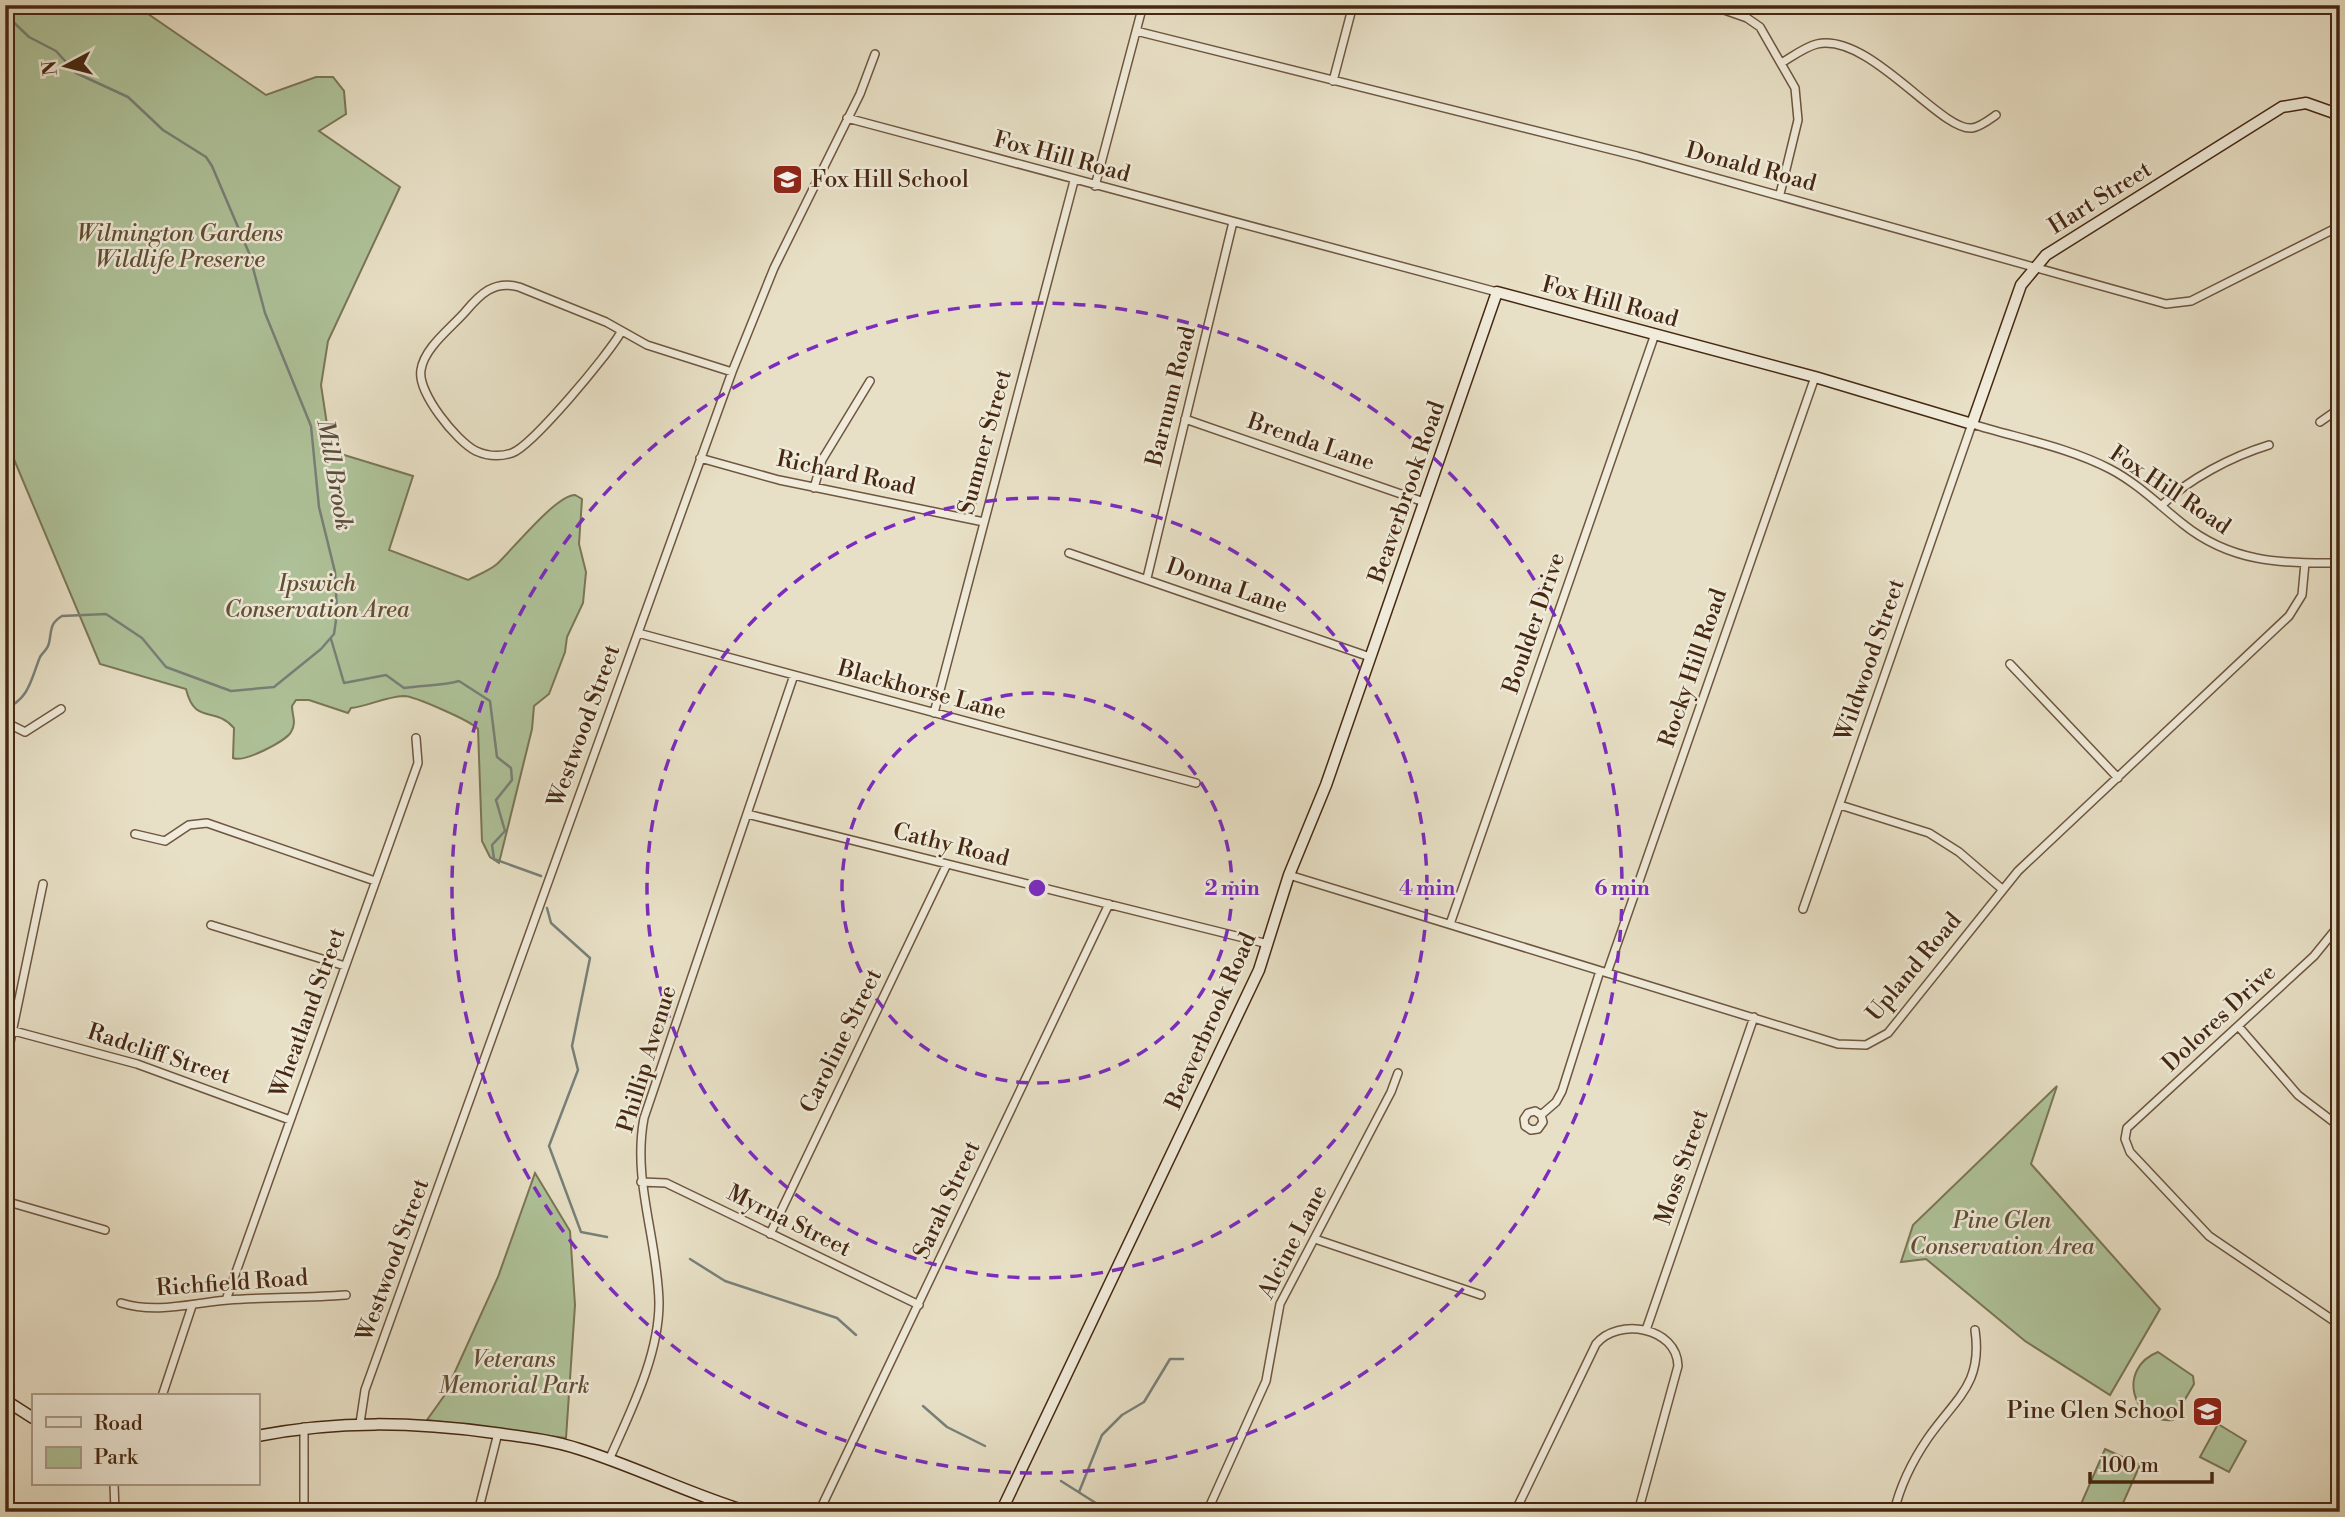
<svg xmlns="http://www.w3.org/2000/svg" width="2345" height="1517" viewBox="0 0 2345 1517" font-family="'Libre Bodoni',serif">
  <style>
    .green { fill: #afc39a; stroke: #7a7656; stroke-width: 2 }
    .lines { fill: none; stroke-linecap: round; stroke-linejoin: round }
    .stream { stroke: #788079; stroke-width: 2.5 }
    .street-casing { stroke: #6e563f; stroke-width: 10 }
    .secondary-casing { stroke: #462812; stroke-width: 13 }
    .street { stroke: #f0ebda; stroke-width: 7 }
    .secondary { stroke: #f0ebda; stroke-width: 10 }
    .ring { fill: none; stroke: #7b2cbf; stroke-width: 3.5; stroke-dasharray: 12 9 }
    .labels { text-anchor: middle; dominant-baseline: central; stroke-width: 5; stroke-linejoin: round; paint-order: stroke }
    .street-label { font-size: 23px; fill: #462812; stroke: #f0ebda }
    .poi-label { font-size: 23px; fill: #462812; stroke: #f0ebda; text-anchor: start }
    .park-label { font-size: 23px; font-style: italic; fill: #604f34; stroke: #f0ebda }
    .water-label { font-size: 24px; font-style: italic; fill: #5b4d3d; stroke: #f0ebda }
    .centre { fill: #7b2cbf; stroke: #f0ebda; stroke-width: 3.5 }
    .ring-label { font-size: 21px; text-anchor: middle; font-weight: bold; fill: #7b2cbf; stroke: #f0ebda; stroke-width: 5; stroke-linejoin: round; paint-order: stroke }
  </style>
  <rect width="100%" height="100%" fill="#e8e0c6"/>
  <filter id="stains"><feTurbulence type="fractalNoise" baseFrequency=".00286" numOctaves="4"/><feColorMatrix values="0 0 0 0 .2 0 0 0 0 .09 0 0 0 0 .02 0 0 0 .5 -.17"/></filter>
  <radialGradient id="worn" r=".72"><stop offset=".6" stop-color="#630" stop-opacity="0"/><stop offset="1" stop-color="#630" stop-opacity=".3"/></radialGradient>
  <path class="green" d="M 5,5 L 135,5 L 266,95 L 316,77 L 333,77 L 344,91 L 346,114 L 319,131 L 400,187 L 328,341 L 321,385 L 331,451 L 413,476 L 389,550 L 468,580 C 477,575 489,571 497,564 C 513,549 556,495 575,495 L 582,499 L 579,544 L 586,572 L 583,603 L 567,637 L 565,652 L 549,694 L 534,706 L 532,729 L 499,863 L 490,857 L 482,841 L 478,729 C 471,721 414,696 404,696 C 384,697 369,706 351,708 L 348,713 L 309,700 L 296,700 L 292,706 C 292,716 297,722 291,732 C 286,741 244,763 233,758 L 234,728 C 214,705 195,726 186,689 L 100,664 L 5,438 Z
    M 2057,1086 L 2031,1164 L 2160,1309 L 2110,1395 L 2025,1341 L 1926,1259 L 1901,1262 L 1913,1225 Z
    M 535,1173 L 570,1231 L 575,1305 L 566,1438 L 427,1420 L 444,1396 L 498,1277 Z
    M 2158,1352 L 2193,1376 L 2194,1384 L 2173,1420 C 2131,1424 2117,1368 2158,1352 Z
    M 2218,1424 L 2246,1441 L 2229,1472 L 2200,1457 Z
    M 2105,1449 L 2140,1465 L 2119,1512 L 2081,1512 L 2078,1511 Z"/>
  <g class="lines">
    <path class="stream" d="M 5,14 L 29,37 L 56,51 L 76,73 L 128,97 L 163,130 L 206,157 L 212,166 L 249,253 L 265,313 L 311,426 L 319,507 L 335,572 L 337,613 L 334,634 L 321,649 L 274,687 L 231,691 L 166,667 L 142,638 L 106,614 L 62,616 C 49,624 52,630 49,643 C 48,649 43,652 40,657 C 31,679 30,698 5,709
      M 331,639 L 344,683 L 386,675 L 404,688 C 423,685 441,686 459,681 L 490,701 L 497,757 L 511,768 L 512,780 L 496,800 L 505,831 L 492,845 L 494,859 L 541,876
      M 547,908 L 551,923 L 590,958 L 572,1046 L 578,1070 L 549,1146 L 581,1232 L 607,1237
      M 690,1259 L 725,1281 L 837,1318 L 856,1335
      M 923,1406 L 947,1427 L 985,1446
      M 1061,1481 L 1110,1512
      M 1079,1492 L 1102,1435 L 1122,1415 L 1144,1402 L 1170,1359 L 1183,1359"/>
    <defs>
      <path id="street" d="M 1710,5 L 1747,18 L 1760,27 L 1795,88 L 1798,120 L 1780,194
        M 1136,31 L 1637,156 L 2166,304 L 2191,301 L 2340,226
        M 1783,62 C 1793,56 1805,47 1817,44 C 1869,32 1941,132 1972,128 C 1980,127 1989,120 1996,115
        M 1333,81 L 1353,5
        M 847,118 L 1497,292
        M 1095,186 L 1143,5
        M 621,332 C 609,354 532,446 512,453 C 500,457 487,456 476,451 C 456,441 417,392 421,370 C 424,348 451,328 465,312 C 480,294 494,280 519,287 L 606,322 L 647,345 L 732,372
        M 1185,419 L 1424,502
        M 2320,422 L 2340,408
        M 700,458 L 779,480 L 984,522
        M 814,488 L 822,460 L 870,381
        M 2161,506 C 2188,479 2233,456 2269,445
        M 1069,553 L 1370,657
        M 1147,578 L 1233,222
        M 638,633 L 1196,783
        M 2010,664 L 2118,778
        M 934,713 L 1074,181
        M 5,722 L 25,732 L 61,709
        M 1840,805 L 1929,833 L 1959,852 L 2002,889
        M 747,814 L 1268,944
        M 135,834 L 165,841 L 189,825 L 207,823 L 375,881
        M 1289,875 L 1838,1044 L 1866,1045 L 1888,1033 L 2018,871 L 2289,616 L 2302,595 L 2305,563
        M 1803,909 L 1972,424 C 2017,438 2068,447 2110,469 C 2137,483 2159,505 2183,524 C 2230,562 2281,564 2340,563
        M 1450,924 L 1655,334
        M 2340,924 L 2314,956 L 2127,1128 L 2125,1139 L 2130,1152 L 2209,1236 L 2340,1325
        M 211,925 L 345,966
        M 1607,973 L 1815,377
        M 2239,1027 L 2298,1095 L 2340,1127
        M 14,1031 L 137,1064 L 290,1120
        M 5,1066 L 43,884
        M 1541,1115 L 1543,1122 L 1538,1129 L 1531,1130 L 1525,1126 L 1524,1119 L 1528,1113 L 1535,1111 L 1541,1115 L 1556,1102 L 1562,1091 L 1600,971
        M 641,1182 L 666,1183 L 919,1305
        M 5,1201 L 105,1230
        M 770,1234 L 947,864
        M 1315,1239 L 1481,1295
        M 226,1300 L 418,763 L 416,738
        M 121,1303 C 157,1314 191,1303 228,1300 C 267,1297 307,1298 346,1295
        M 1646,1330 L 1754,1017
        M 162,1396 L 192,1306
        M 360,1423 L 365,1390 L 732,372 L 774,268 L 860,94 L 875,54
        M 304,1427 L 304,1512
        M 609,1460 C 630,1412 659,1356 659,1303 C 658,1240 632,1181 644,1118 L 794,675
        M 114,1484 L 115,1512
        M 478,1512 L 498,1433
        M 819,1512 L 1109,904
        M 1207,1512 L 1266,1381 L 1280,1304 L 1391,1092 L 1398,1073
        M 1515,1512 L 1596,1344 C 1618,1317 1677,1327 1678,1366 L 1638,1512
        M 1894,1512 C 1900,1486 1913,1460 1928,1438 C 1956,1398 1983,1384 1975,1330"/>
      <path id="secondary" d="M 5,1400 L 33,1418
        M 257,1436 C 338,1420 414,1422 495,1433 C 524,1437 552,1440 579,1449 C 637,1467 691,1495 749,1512
        M 1001,1512 L 1259,970 L 1289,875 L 1326,785 L 1497,292 L 1815,377 L 1972,424 L 2021,285 L 2046,255 L 2282,107 L 2306,103 L 2340,115"/>
    </defs>
    <use href="#street" class="street-casing"/>
    <use href="#secondary" class="secondary-casing"/>
    <use href="#street" class="street"/>
    <use href="#secondary" class="secondary"/>
  </g>
  <g class="ring">
    <circle cx="1037" cy="888" r="195"/>
    <circle cx="1037" cy="888" r="390"/>
    <circle cx="1037" cy="888" r="585"/>
  </g>
  <defs>
    <symbol id="school-square" viewBox="-11 -11 22 22"><rect x="-9" y="-9" width="18" height="18" rx="4" fill="#8f2418" stroke="#f0ebda"/><path d="M0-5L7-2L0 1L-7-2ZM-4 1L0 2.5L4 1V4Q0 6-4 4Z" fill="#fff"/></symbol>
  </defs>
  <g fill-rule="evenodd">
    <use href="#school-square" x="770" y="162" width="35" height="35"/>
    <use href="#school-square" x="2190" y="1394" width="35" height="35"/>
  </g>
  <g class="labels">
    <g class="street-label">
      <text transform="translate(1062 157) rotate(15)">Fox Hill Road</text>
      <text transform="translate(1751 167) rotate(15)">Donald Road</text>
      <text transform="translate(2100 198) rotate(-32)">Hart Street</text>
      <text transform="translate(1610 302) rotate(15)">Fox Hill Road</text>
      <text transform="translate(1171 396) rotate(-76)">Barnum Road</text>
      <text transform="translate(985 442) rotate(-75)">Sumner Street</text>
      <text transform="translate(1311 442) rotate(19)">Brenda Lane</text>
      <text transform="translate(846 473) rotate(12)">Richard Road</text>
      <text transform="translate(2170 490) rotate(34)">Fox Hill Road</text>
      <text transform="translate(1407 492) rotate(-71)">Beaverbrook Road</text>
      <text transform="translate(1227 586) rotate(19)">Donna Lane</text>
      <text transform="translate(1534 623) rotate(-71)">Boulder Drive</text>
      <text transform="translate(1870 660) rotate(-71)">Wildwood Street</text>
      <text transform="translate(1693 668) rotate(-71)">Rocky Hill Road</text>
      <text transform="translate(922 690) rotate(15)">Blackhorse Lane</text>
      <text transform="translate(584 726) rotate(-70)">Westwood Street</text>
      <text transform="translate(951 845) rotate(14)">Cathy Road</text>
      <text transform="translate(1914 967) rotate(-50)">Upland Road</text>
      <text transform="translate(308 1013) rotate(-70)">Wheatland Street</text>
      <text transform="translate(2219 1018) rotate(-43)">Dolores Drive</text>
      <text transform="translate(1211 1021) rotate(-66)">Beaverbrook Road</text>
      <text transform="translate(841 1041) rotate(-64)">Caroline Street</text>
      <text transform="translate(159 1054) rotate(18)">Radcliff Street</text>
      <text transform="translate(647 1059) rotate(-73)">Phillip Avenue</text>
      <text transform="translate(1682 1167) rotate(-71)">Moss Street</text>
      <text transform="translate(947 1200) rotate(-65)">Sarah Street</text>
      <text transform="translate(789 1221) rotate(26)">Myrna Street</text>
      <text transform="translate(1293 1242) rotate(-63)">Alcine Lane</text>
      <text transform="translate(393 1260) rotate(-70)">Westwood Street</text>
      <text transform="translate(232 1283) rotate(-4)">Richfield Road</text>
    </g>
    <g class="poi-label">
      <text x="811" y="180">Fox Hill School</text>
      <text x="2185" y="1411" text-anchor="end">Pine Glen School</text>
    </g>
    <g class="park-label">
      <text x="180" y="234">Wilmington Gardens<tspan x="180" dy="26">Wildlife Preserve</tspan></text>
      <text x="317" y="584">Ipswich<tspan x="317" dy="26">Conservation Area</tspan></text>
      <text x="2002" y="1221">Pine Glen<tspan x="2002" dy="26">Conservation Area</tspan></text>
      <text x="514" y="1360">Veterans<tspan x="514" dy="26">Memorial Park</tspan></text>
    </g>
    <g class="water-label">
      <text transform="translate(334 475) rotate(80)">Mill Brook</text>
    </g>
  </g>
  <circle cx="1037" cy="888" r="10" class="centre"/>
  <g class="ring-label">
    <text x="1232" y="895">2 min</text>
    <text x="1427" y="895">4 min</text>
    <text x="1622" y="895">6 min</text>
  </g>
  <rect width="2345" height="1517" fill="none" stroke="#e8e0c6" stroke-width="28"/>
  <rect x="7" y="7" width="2331" height="1503" fill="none" stroke="#462812" stroke-width="3.5"/>
  <rect x="14" y="14" width="2317" height="1489" fill="none" stroke="#462812" stroke-width="2"/>
  <rect x="32" y="1394" width="228" height="91" fill="#f0ebda" stroke="#ac9d8a" stroke-width="2"/>
  <rect x="46" y="1417" width="35" height="10" fill="#f0ebda" stroke="#ac9d8a" stroke-width="2"/>
  <text x="94" y="1430" font-size="21" fill="#462812">Road</text>
  <rect x="46" y="1447" width="35" height="21" fill="#afc39a" stroke="#ac9d8a" stroke-width="2"/>
  <text x="94" y="1464" font-size="21" fill="#462812">Park</text>
  <g transform="translate(66 66) rotate(263)" stroke="#f0ebda" stroke-width="5" paint-order="stroke">
  <path d="M0-5L12 26L0 18L-12 26Z" fill="#462812"/>
  <text y="-10" font-size="19" font-weight="bold" text-anchor="middle" fill="#462812">N</text>
  </g>
  <path d="M2090 1472v10h122v-10" fill="none" stroke="#462812" stroke-width="3.5"/>
  <text x="2100" y="1472" font-size="21" fill="#462812" stroke="#f0ebda" stroke-width="5" paint-order="stroke">100 m</text>
  <rect width="100%" height="100%" filter="url(#stains)"/>
  <rect width="100%" height="100%" fill="url(#worn)"/>
</svg>
